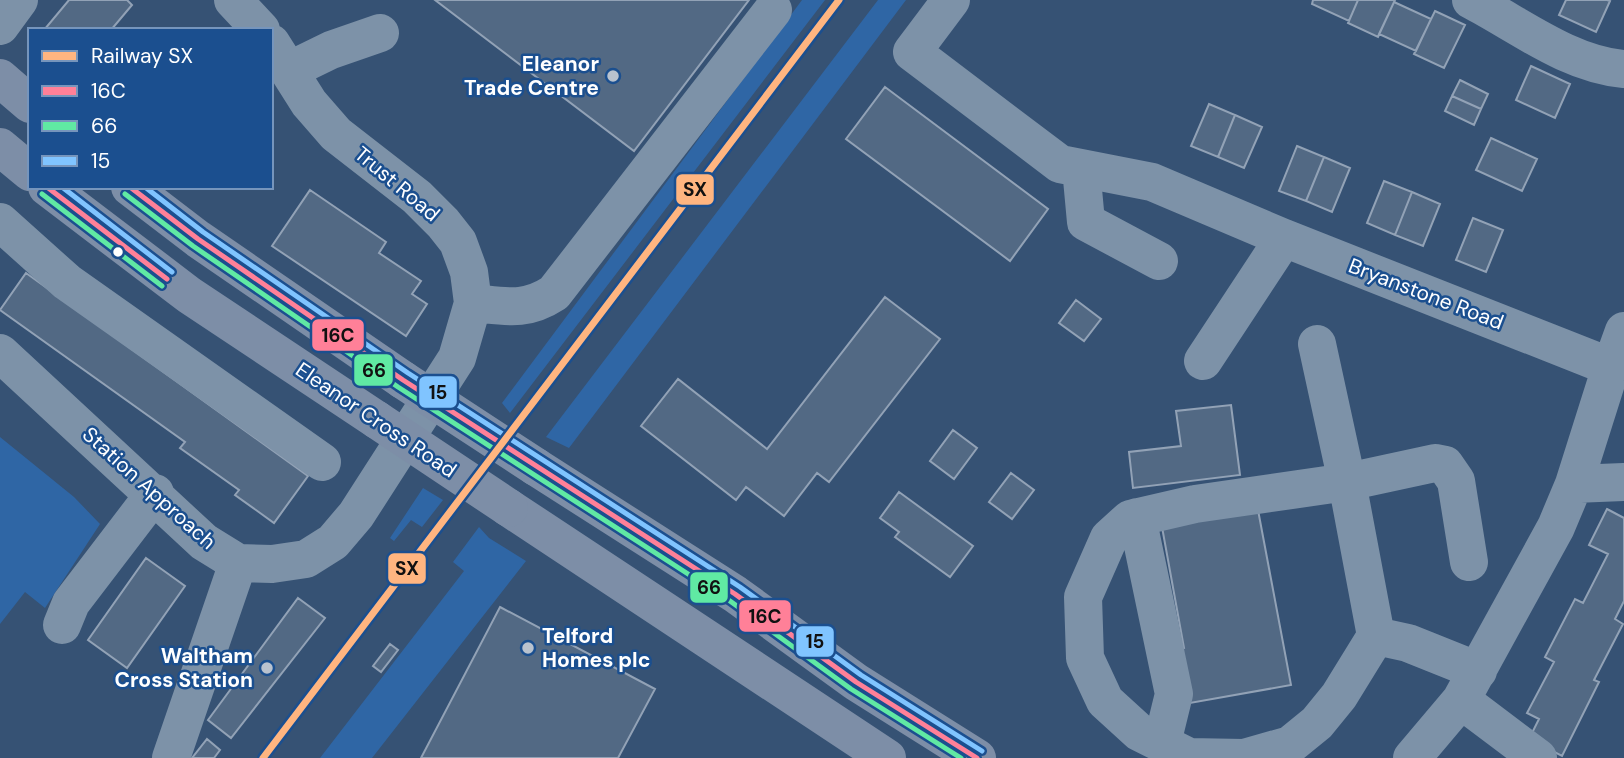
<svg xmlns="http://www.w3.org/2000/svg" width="1624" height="758" viewBox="0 0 1624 758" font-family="'DM Sans',sans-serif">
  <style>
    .green { fill: #2f66a5 }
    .building { fill: #526984; stroke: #92a2b6; stroke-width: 2 }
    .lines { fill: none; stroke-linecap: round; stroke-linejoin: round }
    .minor { stroke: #7d92a8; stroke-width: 38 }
    .major { stroke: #7d8ea7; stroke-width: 38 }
    .major-bridge { stroke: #7d8ea7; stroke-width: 38 }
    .bus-1-casing { stroke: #1b4f8f; stroke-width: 10 }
    .bus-2-casing { stroke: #1b4f8f; stroke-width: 10 }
    .bus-3-casing { stroke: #1b4f8f; stroke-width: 10 }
    .bus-1 { stroke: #ff8098; stroke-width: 5 }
    .bus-2 { stroke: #60e9a3; stroke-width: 5 }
    .bus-3 { stroke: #80c4ff; stroke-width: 5 }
    .rail-1-casing { stroke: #1b4f8f; stroke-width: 12 }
    .rail-1 { stroke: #ffb580; stroke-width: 7 }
    .poi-dot { fill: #b9c2ce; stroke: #1b4f8f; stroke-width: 2.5 }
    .bus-dot { fill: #fff; stroke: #1b4f8f; stroke-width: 2.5 }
    .labels { text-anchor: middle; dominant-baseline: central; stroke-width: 5; stroke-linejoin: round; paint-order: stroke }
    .poi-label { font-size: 21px; font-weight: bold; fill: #fff; stroke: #1b4f8f; text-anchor: end }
    .street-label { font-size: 21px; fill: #fff; stroke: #1b4f8f }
    .line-badge { stroke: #1b4f8f; stroke-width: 2.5 }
    .pale-badge-label { font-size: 19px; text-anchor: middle; font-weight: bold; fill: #111 }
  </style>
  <rect width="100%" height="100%" fill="#365274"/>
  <path class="green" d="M 802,0 L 825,0 L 510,413 L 502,403 Z
    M 878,0 L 906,0 L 569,448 L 546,437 Z
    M 0,437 L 74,497 L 100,524 L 45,608 L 25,592 L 0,624 Z
    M 423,488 L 443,500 L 422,527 L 411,520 L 394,541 L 390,538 Z
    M 479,527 L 489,538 L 526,561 L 372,758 L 320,758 L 464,571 L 453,562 Z"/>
  <path class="building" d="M 69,0 L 127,0 L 132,5 L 111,30 L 44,30 Z
    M 435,0 L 749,0 L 634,151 Z
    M 1313,0 L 1358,0 L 1349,21 L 1312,4 Z
    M 1358,0 L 1395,0 L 1378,37 L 1348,23 Z
    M 1566,0 L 1607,0 L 1610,1 L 1596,32 L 1559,15 Z
    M 1394,2 L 1431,19 L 1416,51 L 1379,34 Z
    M 1435,11 L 1465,25 L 1444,68 L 1414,54 Z
    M 1531,66 L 1570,84 L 1555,118 L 1516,100 Z
    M 1460,80 L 1488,94 L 1481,109 L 1452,96 Z
    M 885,87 L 1048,209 L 1010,261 L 846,139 Z
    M 1452,96 L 1481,109 L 1474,125 L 1445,111 Z
    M 1209,104 L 1235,115 L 1218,157 L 1191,146 Z
    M 1235,115 L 1262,127 L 1244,168 L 1218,157 Z
    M 1491,138 L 1537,159 L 1522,191 L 1476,170 Z
    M 1297,146 L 1324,157 L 1306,201 L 1279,191 Z
    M 1324,157 L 1350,168 L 1332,212 L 1306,201 Z
    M 1384,181 L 1412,192 L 1395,235 L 1367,223 Z
    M 310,190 L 386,242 L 379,253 L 421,281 L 412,294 L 427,304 L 406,336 L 272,246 Z
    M 1412,192 L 1440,204 L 1423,246 L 1395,235 Z
    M 1473,218 L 1503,230 L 1486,272 L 1456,260 Z
    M 26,273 L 308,476 L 274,523 L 235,495 L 239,490 L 180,448 L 185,442 L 0,310 Z
    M 885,297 L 940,339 L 829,482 L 817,473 L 784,516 L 746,487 L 736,500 L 641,426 L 678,379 L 767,449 Z
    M 1076,300 L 1101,319 L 1084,341 L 1059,323 Z
    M 1231,405 L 1240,475 L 1133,488 L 1129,452 L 1181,446 L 1176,411 Z
    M 953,430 L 977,448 L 954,479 L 930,461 Z
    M 1011,473 L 1034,490 L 1012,519 L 989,502 Z
    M 899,492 L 973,546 L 950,577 L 895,537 L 899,532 L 880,518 Z
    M 1607,509 L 1624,518 L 1624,601 L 1615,619 L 1623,624 L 1594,680 L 1599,682 L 1562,756 L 1529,739 L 1539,719 L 1527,713 L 1554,662 L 1545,657 L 1575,599 L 1583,603 L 1608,554 L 1589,545 Z
    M 1258,510 L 1291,685 L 1190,703 L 1150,654 L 1184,648 L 1162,527 Z
    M 146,558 L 185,586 L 127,668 L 88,640 Z
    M 298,598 L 325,618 L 231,738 L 208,720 Z
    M 500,607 L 655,689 L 618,758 L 421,758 Z
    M 390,644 L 398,650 L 381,672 L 373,666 Z
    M 207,739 L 220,750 L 214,758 L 192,758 Z"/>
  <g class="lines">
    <path class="minor" d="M 233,0 L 261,30
      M 951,0 L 912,52 L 1060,164 L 1152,182 L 1284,238 L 1611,367 L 1574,484 L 1556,527 L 1461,700 L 1412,758
      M 1471,0 C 1519,25 1568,64 1624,69
      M 0,26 L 19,0
      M 290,70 L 331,50 L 380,33
      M 1081,168 L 1086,222 L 1159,261
      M 0,222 L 67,282 L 322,462
      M 473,303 C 505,306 525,312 554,293 L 773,10
      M 1317,344 L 1347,482 L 1435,463 L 1445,465 L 1456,481 L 1469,562
      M 0,353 L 204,542 L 238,563 L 272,564 L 306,559 L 333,542 L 356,515 L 457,358 L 473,303 L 469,272 L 458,242 L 443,223 L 417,197 L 336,134 L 309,103 L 271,43
      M 1203,361 L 1284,238
      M 1611,367 L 1624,331
      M 1574,484 L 1624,482
      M 1137,517 L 1174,694 L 1162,743
      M 62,625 L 71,603 L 155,493
      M 1376,636 L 1347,482 L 1195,504 L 1130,519 L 1109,538 L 1083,597 L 1085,658 L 1105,701 L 1139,732 L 1189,757 L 1244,758 L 1290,745 L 1317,723 L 1339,696 L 1376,636 L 1408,643 L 1478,671
      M 1461,700 L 1538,758
      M 171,758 L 238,563"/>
    <path class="major" d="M 0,78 L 30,104
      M 0,147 L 30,172
      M 47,187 L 189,295 L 377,420
      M 130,187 L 198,239 L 403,380
      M 536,467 L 735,594 L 856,682 L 977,758
      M 509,508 L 887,758"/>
    <path class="major-bridge" d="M 403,380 L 536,467
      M 377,420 L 509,508"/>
    <defs>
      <path id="bus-1" d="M 47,187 L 167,279
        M 130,187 L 198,239 L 403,380 L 735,594 L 856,682 L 977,758"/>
      <path id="bus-2" d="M 42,194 L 162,286
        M 125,194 L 193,246 L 398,387 L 730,601 L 851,689 L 961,758"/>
      <path id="bus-3" d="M 62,187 L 172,272
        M 145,187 L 203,232 L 408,373 L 740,587 L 861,675 L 982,751"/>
    </defs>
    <use href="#bus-1" class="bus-1-casing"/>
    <use href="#bus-2" class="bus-2-casing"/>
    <use href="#bus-3" class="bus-3-casing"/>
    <use href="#bus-1" class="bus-1"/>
    <use href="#bus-2" class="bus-2"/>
    <use href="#bus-3" class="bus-3"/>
    <defs>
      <path id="rail-1" d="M 263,758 L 839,0"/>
    </defs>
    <use href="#rail-1" class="rail-1-casing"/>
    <use href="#rail-1" class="rail-1"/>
  </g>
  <g class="poi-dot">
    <circle cx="613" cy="76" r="7"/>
    <circle cx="528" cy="648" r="7"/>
    <circle cx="267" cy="668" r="7"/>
  </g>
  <circle class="bus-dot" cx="118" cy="252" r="6"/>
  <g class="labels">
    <g class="poi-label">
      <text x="599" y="64">Eleanor<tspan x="599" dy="24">Trade Centre</tspan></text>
      <text x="542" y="636" text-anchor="start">Telford<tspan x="542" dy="24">Homes plc</tspan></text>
      <text x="253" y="656">Waltham<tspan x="253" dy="24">Cross Station</tspan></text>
    </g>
    <g class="street-label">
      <text transform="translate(397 184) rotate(40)">Trust Road</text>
      <text transform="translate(1426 294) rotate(21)">Bryanstone Road</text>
      <text transform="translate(376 420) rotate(34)">Eleanor Cross Road</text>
      <text transform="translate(149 488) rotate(42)">Station Approach</text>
    </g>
  </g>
  <g class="line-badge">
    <rect x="675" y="173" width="40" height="33" rx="7" fill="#ffb580"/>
    <rect x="311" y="318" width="54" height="34" rx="7" fill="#ff8098"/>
    <rect x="353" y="353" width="41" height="34" rx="7" fill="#60e9a3"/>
    <rect x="418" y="375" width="40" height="34" rx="7" fill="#80c4ff"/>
    <rect x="387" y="552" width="40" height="33" rx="7" fill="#ffb580"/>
    <rect x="689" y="571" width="40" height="33" rx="7" fill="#60e9a3"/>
    <rect x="738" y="599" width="54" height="34" rx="7" fill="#ff8098"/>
    <rect x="795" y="625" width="40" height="33" rx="7" fill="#80c4ff"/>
  </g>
  <g class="pale-badge-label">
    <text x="695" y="196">SX</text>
    <text x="338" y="342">16C</text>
    <text x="374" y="377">66</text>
    <text x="438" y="399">15</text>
    <text x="407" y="575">SX</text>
    <text x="709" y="594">66</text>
    <text x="765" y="623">16C</text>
    <text x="815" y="648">15</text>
  </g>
  <rect x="28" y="28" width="245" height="161" fill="#1b4f8f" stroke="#7695bc" stroke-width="2"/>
  <rect x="42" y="51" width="35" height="10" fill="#ffb580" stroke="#7695bc" stroke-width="2"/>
  <text x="91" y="63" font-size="21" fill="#ffffff">Railway SX</text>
  <rect x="42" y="86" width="35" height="10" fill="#ff8098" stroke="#7695bc" stroke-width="2"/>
  <text x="91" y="98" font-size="21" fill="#ffffff">16C</text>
  <rect x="42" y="121" width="35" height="10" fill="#60e9a3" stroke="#7695bc" stroke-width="2"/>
  <text x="91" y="133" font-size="21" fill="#ffffff">66</text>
  <rect x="42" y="156" width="35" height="10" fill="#80c4ff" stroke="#7695bc" stroke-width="2"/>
  <text x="91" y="168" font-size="21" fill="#ffffff">15</text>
</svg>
